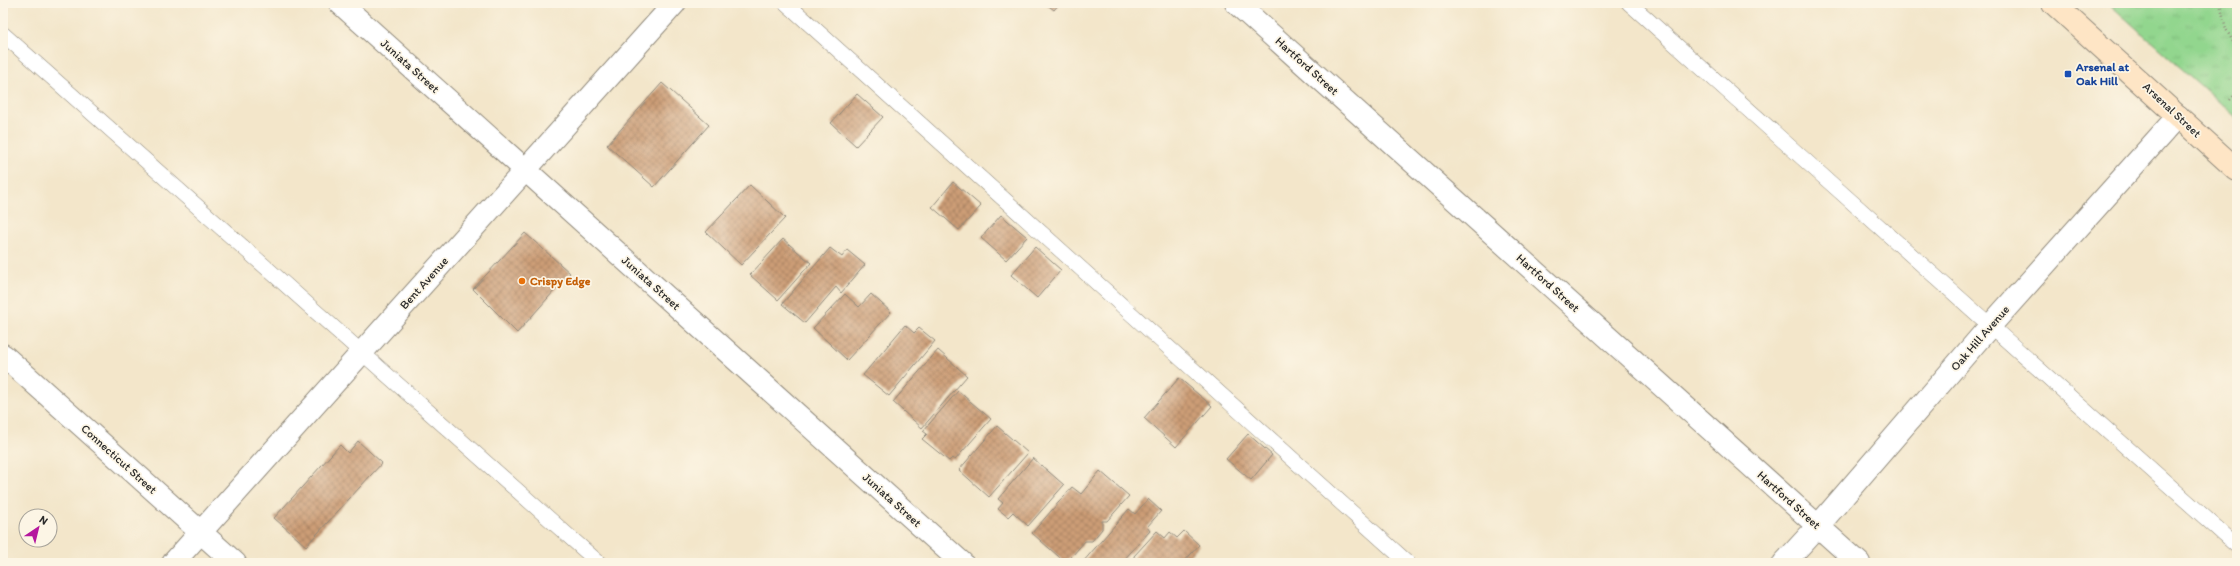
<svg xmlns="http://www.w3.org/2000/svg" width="2240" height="566" viewBox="0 0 2240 566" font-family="Itim,sans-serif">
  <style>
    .park { fill: url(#park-tufts); stroke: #5e805c }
    .building { fill: url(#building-cross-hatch) }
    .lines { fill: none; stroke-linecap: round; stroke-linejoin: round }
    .lane-casing { stroke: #8f887a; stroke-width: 16 }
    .street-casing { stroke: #8f887a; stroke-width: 24 }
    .secondary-casing { stroke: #8f887a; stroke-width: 24 }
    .path { stroke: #8f887a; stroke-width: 2.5; stroke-dasharray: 1 3; stroke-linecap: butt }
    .lane { stroke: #fff; stroke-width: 15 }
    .street { stroke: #fff; stroke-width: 22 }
    .secondary { stroke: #fee5c5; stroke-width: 22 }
    .transit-dot { fill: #1a4fb4; stroke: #fcf5e5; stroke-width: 1.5 }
    .food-dot { fill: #e8710a; stroke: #fcf5e5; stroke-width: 1.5 }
    .labels { text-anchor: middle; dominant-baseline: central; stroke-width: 3.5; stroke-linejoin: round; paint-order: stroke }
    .street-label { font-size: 12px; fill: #2b2b2b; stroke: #fcf5e5 }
    .transit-label { font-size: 12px; font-weight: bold; fill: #164399; stroke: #fcf5e5; text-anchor: start }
    .food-label { font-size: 12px; font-weight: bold; fill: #c56008; stroke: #fcf5e5; text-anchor: start }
  </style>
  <defs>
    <pattern id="park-tufts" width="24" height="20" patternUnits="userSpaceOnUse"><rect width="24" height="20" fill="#92d68e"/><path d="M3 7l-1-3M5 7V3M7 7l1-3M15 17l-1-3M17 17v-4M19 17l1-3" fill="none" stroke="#7eb87b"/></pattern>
    <pattern id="building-cross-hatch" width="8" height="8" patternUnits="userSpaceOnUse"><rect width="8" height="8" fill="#cc9d76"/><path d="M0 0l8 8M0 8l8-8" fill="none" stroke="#a68061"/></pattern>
  </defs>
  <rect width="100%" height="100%" fill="#fcf5e5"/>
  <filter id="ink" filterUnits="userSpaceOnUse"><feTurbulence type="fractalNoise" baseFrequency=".025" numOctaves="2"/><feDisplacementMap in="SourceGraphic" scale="8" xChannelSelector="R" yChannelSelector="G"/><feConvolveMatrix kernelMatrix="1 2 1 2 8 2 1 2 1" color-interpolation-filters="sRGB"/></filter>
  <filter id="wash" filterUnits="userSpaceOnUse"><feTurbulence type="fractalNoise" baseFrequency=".012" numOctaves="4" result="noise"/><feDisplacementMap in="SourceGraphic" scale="16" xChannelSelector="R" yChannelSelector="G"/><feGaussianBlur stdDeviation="0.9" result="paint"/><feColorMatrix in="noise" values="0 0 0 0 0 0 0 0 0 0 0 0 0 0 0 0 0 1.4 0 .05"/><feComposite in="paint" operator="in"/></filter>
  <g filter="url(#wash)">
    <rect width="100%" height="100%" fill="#f3e6ca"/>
    <path class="park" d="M 2108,3 L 2237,3 L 2237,118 Z"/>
    <g id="blocks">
      <path class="building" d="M 1045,3 L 1060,3 L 1054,10 Z
        M 662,83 L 709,125 L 654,187 L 607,145 Z
        M 857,94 L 883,117 L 856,146 L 831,123 Z
        M 953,182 L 981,206 L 959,230 L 932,207 Z
        M 750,185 L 785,218 L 741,265 L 706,232 Z
        M 1001,215 L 1027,237 L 1006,260 L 981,238 Z
        M 525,233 L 570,273 L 517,333 L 473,289 Z
        M 783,239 L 811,263 L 778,300 L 750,275 Z
        M 1035,247 L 1061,270 L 1037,298 L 1011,275 Z
        M 830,248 L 842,257 L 847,250 L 865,265 L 841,293 L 836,287 L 805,323 L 782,304 Z
        M 845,294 L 859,307 L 871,294 L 891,312 L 847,360 L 813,328 Z
        M 905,325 L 914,333 L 919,328 L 935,341 L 889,396 L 863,375 Z
        M 938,350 L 967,376 L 922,428 L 893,402 Z
        M 1179,378 L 1212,406 L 1176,447 L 1144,418 Z
        M 958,391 L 991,419 L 955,460 L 952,458 L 949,461 L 922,439 L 927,434 L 923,431 Z
        M 997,426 L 1028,453 L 989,497 L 959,470 Z
        M 1248,434 L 1272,455 L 1251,480 L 1226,459 Z
        M 358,441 L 382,463 L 306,546 L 274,518 L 340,445 L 348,453 Z
        M 1033,458 L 1064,485 L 1028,526 L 1013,512 L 1008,517 L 998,509 L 1003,503 L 998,499 Z
        M 1100,471 L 1129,496 L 1107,521 L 1102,521 L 1102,529 L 1092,541 L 1085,541 L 1066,563 L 1032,533 L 1072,487 L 1081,494 Z
        M 1148,499 L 1161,511 L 1147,527 L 1150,531 L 1121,563 L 1082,563 L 1129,509 L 1135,514 Z
        M 1157,531 L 1165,538 L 1170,532 L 1177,538 L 1184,531 L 1199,545 L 1183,563 L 1135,563 L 1134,556 Z"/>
    </g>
  </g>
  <g filter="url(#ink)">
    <use href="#blocks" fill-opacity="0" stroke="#8f887a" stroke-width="1"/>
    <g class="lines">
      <defs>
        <path id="lane" d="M 786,3 L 1408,563
          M 1629,3 L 2237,546
          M 3,34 L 599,563"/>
        <path id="street" d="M 340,3 L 962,563
          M 1236,3 L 1859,563
          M 3,355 L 235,563
          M 173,563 L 675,3
          M 1784,563 L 1818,526 L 1990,326 L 2178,116"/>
        <path id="secondary" d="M 2053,3 L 2237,170"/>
      </defs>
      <use href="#lane" class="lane-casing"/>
      <use href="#street" class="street-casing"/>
      <use href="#secondary" class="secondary-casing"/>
      <path class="path" d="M 2220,3 L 2226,29 L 2237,49
        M 2230,100 L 2237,92"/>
      <use href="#lane" class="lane"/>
      <use href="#street" class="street"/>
      <use href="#secondary" class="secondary"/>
    </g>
  </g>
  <rect class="transit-dot" x="2064" y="70" width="8" height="8" rx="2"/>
  <circle class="food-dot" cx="522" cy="281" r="4"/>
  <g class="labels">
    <g class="street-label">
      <text transform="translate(410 66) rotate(42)">Juniata Street</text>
      <text transform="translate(1307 66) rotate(42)">Hartford Street</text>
      <text transform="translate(2172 110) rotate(43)">Arsenal Street</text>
      <text transform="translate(424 283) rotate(-48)">Bent Avenue</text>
      <text transform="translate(651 283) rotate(42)">Juniata Street</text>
      <text transform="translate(1548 283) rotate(42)">Hartford Street</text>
      <text transform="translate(1980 338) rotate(-49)">Oak Hill Avenue</text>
      <text transform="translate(119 459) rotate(42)">Connecticut Street</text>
      <text transform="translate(892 500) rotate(42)">Juniata Street</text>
      <text transform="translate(1789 500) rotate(42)">Hartford Street</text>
    </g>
    <g class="transit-label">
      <text x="2076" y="67">Arsenal at<tspan x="2076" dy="14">Oak Hill</tspan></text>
    </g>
    <g class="food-label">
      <text x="530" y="281">Crispy Edge</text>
    </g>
  </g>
  <rect width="2240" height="566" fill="none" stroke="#fcf5e5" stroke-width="16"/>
  <g transform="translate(38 528) rotate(35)"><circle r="19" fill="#fcf5e5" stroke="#a8a49b"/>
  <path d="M0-3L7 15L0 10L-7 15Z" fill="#b5179e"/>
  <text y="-6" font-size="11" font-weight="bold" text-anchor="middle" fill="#2b2b2b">N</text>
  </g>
</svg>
